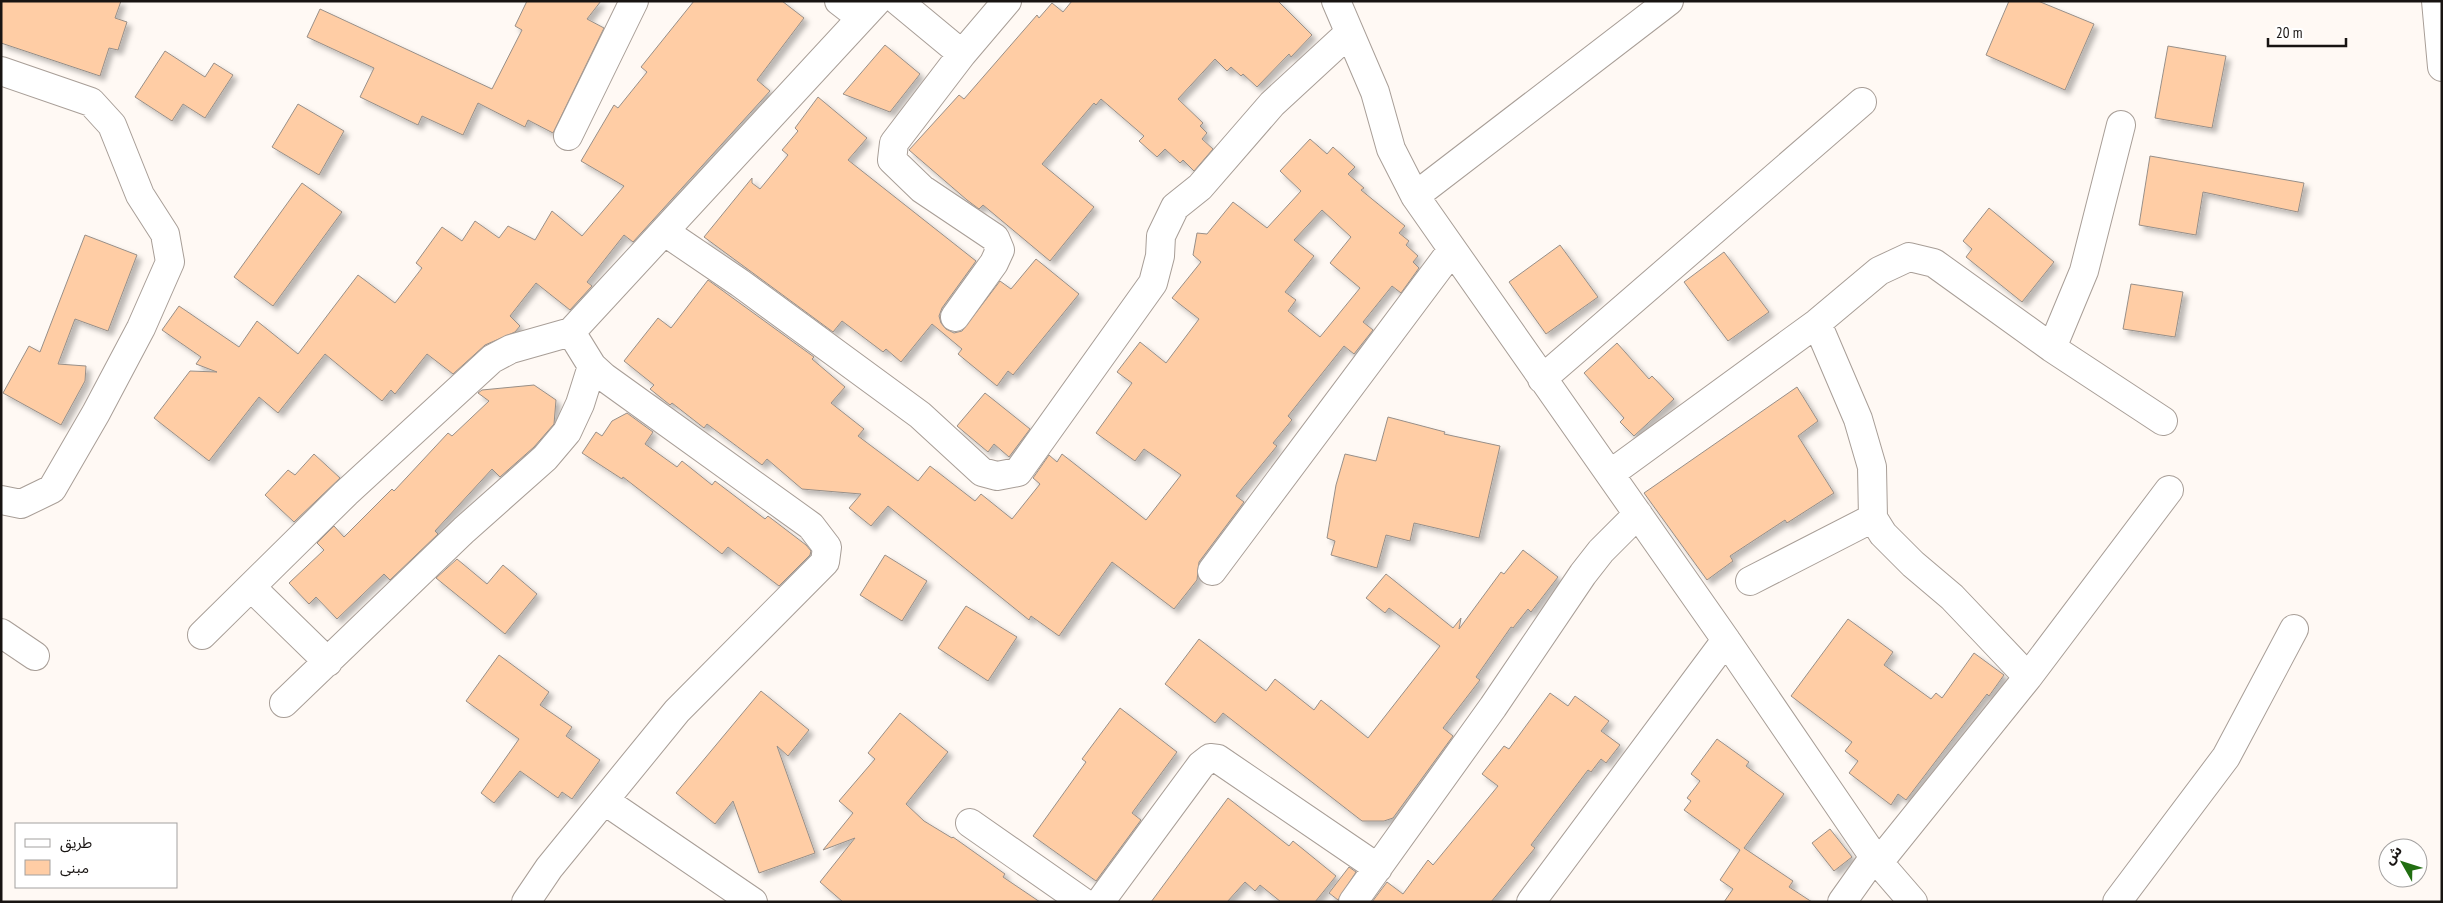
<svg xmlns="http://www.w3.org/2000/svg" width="2443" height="903" viewBox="0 0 2443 903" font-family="'PT Sans Narrow','Noto Sans Arabic',sans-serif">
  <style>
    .building { fill: #ffcda5; stroke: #988f88; fill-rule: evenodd; filter: url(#shadow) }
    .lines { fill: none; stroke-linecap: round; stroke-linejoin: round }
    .minor-casing { stroke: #a89e97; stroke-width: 30 }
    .tertiary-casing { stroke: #a89e97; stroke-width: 30 }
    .minor { stroke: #fff; stroke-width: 28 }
    .tertiary { stroke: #fff; stroke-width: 28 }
  </style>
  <defs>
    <filter id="shadow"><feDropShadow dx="4.5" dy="4.5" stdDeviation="2.5" flood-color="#0004"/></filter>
  </defs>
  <rect width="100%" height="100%" fill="#fff9f4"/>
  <path class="building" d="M 1,1 L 121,1 L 115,18 L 127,22 L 118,50 L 109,48 L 100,76 L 1,43 Z
    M 527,1 L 601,1 L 587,19 L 604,28 L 553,133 L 528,120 L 525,127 L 478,103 L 463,135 L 422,116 L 418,125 L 360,97 L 374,68 L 307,37 L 320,9 L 492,89 L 522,30 L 515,26 Z
    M 694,1 L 782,1 L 804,18 L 757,80 L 770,91 L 633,242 L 624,235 L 587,282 L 592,286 L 570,310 L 536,283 L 510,316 L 520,326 L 515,332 L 485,345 L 453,374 L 427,354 L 395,394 L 391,390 L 382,401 L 325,354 L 278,413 L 259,397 L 209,461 L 154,418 L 190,371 L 217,372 L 196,364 L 201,357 L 162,330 L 179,306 L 239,347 L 257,321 L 298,354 L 358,275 L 395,303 L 422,268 L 416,263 L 442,227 L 462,241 L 475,221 L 499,238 L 508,226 L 535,240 L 552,211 L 582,236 L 624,186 L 581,161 L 614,105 L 618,108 L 647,72 L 641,67 Z
    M 1072,1 L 1278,1 L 1312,35 L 1291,57 L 1289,54 L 1257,87 L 1243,74 L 1241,76 L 1231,67 L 1227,71 L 1215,59 L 1178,99 L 1203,123 L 1200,126 L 1207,133 L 1202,139 L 1213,149 L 1194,171 L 1183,160 L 1180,163 L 1165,149 L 1157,157 L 1139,141 L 1144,136 L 1101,99 L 1096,105 L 1094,103 L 1042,164 L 1094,207 L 1050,261 L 983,205 L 979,209 L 967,200 L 909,150 L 959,95 L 964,99 L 1037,15 L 1039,18 L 1052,3 L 1063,12 Z
    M 2009,1 L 2038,1 L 2094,24 L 2065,90 L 1986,55 Z
    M 885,45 L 920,74 L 890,112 L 843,94 Z
    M 2168,46 L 2226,56 L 2212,128 L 2155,118 Z
    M 165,51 L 205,77 L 214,63 L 233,75 L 205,118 L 183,104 L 172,121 L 135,97 Z
    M 818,97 L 867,138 L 848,160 L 976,261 L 942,308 L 939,316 L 941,323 L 946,329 L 954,333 L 962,331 L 1000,281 L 1011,289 L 1036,259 L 1079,294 L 1013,375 L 1008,371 L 997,386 L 958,354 L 962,349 L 932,324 L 901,362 L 886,349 L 883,352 L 842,321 L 833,332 L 704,237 L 752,178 L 752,183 L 760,189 L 788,155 L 782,150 L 798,131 L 795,128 Z
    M 298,104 L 344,131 L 319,175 L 272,147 Z
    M 1310,139 L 1327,154 L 1333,147 L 1355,167 L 1348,174 L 1364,188 L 1361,190 L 1405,226 L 1399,233 L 1409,241 L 1406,245 L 1418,256 L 1413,262 L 1419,268 L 1401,293 L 1392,286 L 1363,322 L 1373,330 L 1354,354 L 1344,346 L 1288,416 L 1292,420 L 1273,443 L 1277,446 L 1236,496 L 1244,502 L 1199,562 L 1197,580 L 1174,609 L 1112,562 L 1059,636 L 1031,616 L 1029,620 L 888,506 L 871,526 L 849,508 L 861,494 L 802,489 L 767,459 L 762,465 L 707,424 L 704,428 L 672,403 L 670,405 L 650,389 L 654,385 L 624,361 L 658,318 L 671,328 L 708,280 L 814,357 L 812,359 L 845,387 L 831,403 L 864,429 L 858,436 L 918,481 L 930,466 L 975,501 L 981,494 L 1012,519 L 1040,484 L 1033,478 L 1049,455 L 1057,462 L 1062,454 L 1146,520 L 1181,475 L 1144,449 L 1135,461 L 1096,433 L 1132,383 L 1117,372 L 1140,342 L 1166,363 L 1199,319 L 1172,298 L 1201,262 L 1193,255 L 1197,233 L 1207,234 L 1233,202 L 1267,228 L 1301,191 L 1280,171 ZM 1322,210 L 1351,237 L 1330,263 L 1360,288 L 1320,337 L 1288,311 L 1296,300 L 1285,292 L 1314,256 L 1294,240 Z
    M 2150,156 L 2304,183 L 2298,212 L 2203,192 L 2196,235 L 2139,225 Z
    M 302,183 L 342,212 L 273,306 L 234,277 Z
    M 1989,208 L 2054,262 L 2022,302 L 1966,257 L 1972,249 L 1963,241 Z
    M 85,235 L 137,255 L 108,331 L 75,319 L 58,364 L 86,366 L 85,381 L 61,425 L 3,393 L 29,346 L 40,352 Z
    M 1560,245 L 1598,297 L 1546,334 L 1509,282 Z
    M 1724,252 L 1769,312 L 1728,341 L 1684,282 Z
    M 2131,284 L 2183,292 L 2175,337 L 2123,329 Z
    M 1617,343 L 1649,379 L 1652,376 L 1674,399 L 1634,436 L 1620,422 L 1624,418 L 1584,373 Z
    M 534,385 L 556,400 L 554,424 L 534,447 L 500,477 L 492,469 L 435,531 L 438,534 L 390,580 L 384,574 L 337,619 L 316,597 L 309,604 L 289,583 L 324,550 L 317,543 L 334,526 L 344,537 L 392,489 L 394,491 L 448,433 L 452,436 L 489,401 L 478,393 L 482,390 Z
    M 1797,387 L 1818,421 L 1798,436 L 1834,493 L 1787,523 L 1785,520 L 1730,556 L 1733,561 L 1707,580 L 1644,493 Z
    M 985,393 L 1030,429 L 1009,457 L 994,444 L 988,452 L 957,426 Z
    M 627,413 L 653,432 L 645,444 L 677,467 L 682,461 L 712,485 L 715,481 L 765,519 L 768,516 L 806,545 L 811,551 L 810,555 L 779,586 L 728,547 L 722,554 L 623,477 L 622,479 L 582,453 L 596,432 L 602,436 L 612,421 Z
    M 1388,417 L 1445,432 L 1444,434 L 1500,446 L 1479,538 L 1414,523 L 1410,541 L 1386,535 L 1377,568 L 1331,555 L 1335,541 L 1327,538 L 1336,485 L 1345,454 L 1376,461 Z
    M 314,454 L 340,478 L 294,522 L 265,495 L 288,470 L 295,475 Z
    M 1523,550 L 1558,577 L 1531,612 L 1528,609 L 1513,628 L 1511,627 L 1476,677 L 1480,680 L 1443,728 L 1453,736 L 1393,818 L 1384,821 L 1362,821 L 1223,713 L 1215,723 L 1165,684 L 1199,639 L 1266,691 L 1275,679 L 1314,710 L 1321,700 L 1368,738 L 1440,646 L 1389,608 L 1385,613 L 1366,598 L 1386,574 L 1453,628 L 1461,618 L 1459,629 L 1501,572 L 1504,574 Z
    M 885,555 L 927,581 L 902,621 L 860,595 Z
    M 457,559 L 487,584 L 503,565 L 537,594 L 505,634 L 436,578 Z
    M 966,606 L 1017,637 L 988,681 L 938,648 Z
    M 1848,619 L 1893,652 L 1884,665 L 1931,699 L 1936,693 L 1942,698 L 1974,653 L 2004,675 L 1989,696 L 1987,694 L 1906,800 L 1898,794 L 1891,805 L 1849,773 L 1858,761 L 1845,751 L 1852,742 L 1791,696 Z
    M 499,655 L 549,692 L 540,705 L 572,727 L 566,736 L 600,760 L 572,799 L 562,792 L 558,798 L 520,771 L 494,803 L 481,793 L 519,739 L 466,701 Z
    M 761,691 L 809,730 L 788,756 L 777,746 L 815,853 L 759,873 L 733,801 L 715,824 L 676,793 Z
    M 1550,693 L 1568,706 L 1575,696 L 1609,721 L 1601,731 L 1620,745 L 1606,763 L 1601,759 L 1591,772 L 1588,770 L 1531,845 L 1535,848 L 1491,902 L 1372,902 L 1387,882 L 1403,894 L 1428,860 L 1433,865 L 1498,786 L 1482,774 L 1504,746 L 1509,749 Z
    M 1120,708 L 1177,752 L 1132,813 L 1141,820 L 1096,881 L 1033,836 L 1086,762 L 1082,759 Z
    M 900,713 L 948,752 L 906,804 L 924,821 L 952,838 L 953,837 L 1005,874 L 1003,877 L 1040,902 L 843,902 L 820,882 L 855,838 L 823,850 L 853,813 L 839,801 L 875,759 L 868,753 Z
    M 1717,739 L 1749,762 L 1746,766 L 1784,794 L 1744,848 L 1793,881 L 1789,887 L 1812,902 L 1724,902 L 1733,889 L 1720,880 L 1740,850 L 1684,810 L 1691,801 L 1687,798 L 1700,781 L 1691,774 Z
    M 1228,798 L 1289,846 L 1293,841 L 1336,876 L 1315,902 L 1281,902 L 1260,885 L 1255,891 L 1245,882 L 1227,902 L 1151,902 Z
    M 1830,829 L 1852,857 L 1834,871 L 1812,843 Z
    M 1349,867 L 1356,872 L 1338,900 L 1329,893 Z"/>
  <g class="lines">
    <defs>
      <path id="minor" d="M 839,1 L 861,18
        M 898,1 L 962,54
        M 1336,1 L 1375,92 L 1391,149 L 1415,196 L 1726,640 L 1874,857 L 1913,902
        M 1,71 L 91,102 L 112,125 L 140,195 L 165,234 L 170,262 L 141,328 L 96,413 L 52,489 L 21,504 L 1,500
        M 568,136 L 634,1
        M 1415,196 L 1669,1
        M 665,232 L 740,283 L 920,415 L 982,472 L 997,476 L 1018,472 L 1153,283 L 1160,256 L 1161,236 L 1175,207 L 1200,187 L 1272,104 L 1349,33
        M 955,317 L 994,263 L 1000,250 L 995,238 L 922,189 L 892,160 L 894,143 L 962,54 L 1007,1
        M 1817,323 L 1858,419 L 1872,467 L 1873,518 L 1883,534 L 1913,564 L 1952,597 L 2028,677 L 1879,862
        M 2052,348 L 2163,421
        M 1542,379 L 1862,102
        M 1610,474 L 1817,323 L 1879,271 L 1909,257 L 1934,263 L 2052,348 L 2084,271 L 2121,125
        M 1212,571 L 1452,250
        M 1750,581 L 1873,518
        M 251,587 L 328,662
        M 1,633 L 35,656
        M 202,635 L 346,493 L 492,359 L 511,349 L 571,332 L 877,1
        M 2028,677 L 2169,490
        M 284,703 L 464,530 L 545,458 L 567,432 L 580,404 L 592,366
        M 605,801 L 753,902
        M 970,823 L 1083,902
        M 526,902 L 549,868 L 677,711 L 825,562 L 827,547 L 811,526 L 604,377 L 592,366 L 571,332
        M 1100,902 L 1201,765 L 1210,758 L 1218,759 L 1378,868
        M 1353,902 L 1493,707 L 1583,574 L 1601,551 L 1638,514
        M 1531,902 L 1726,640
        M 1842,902 L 1874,857
        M 2117,902 L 2226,757 L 2294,629"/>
      <path id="tertiary" d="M 2436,1 L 2442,67"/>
    </defs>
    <use href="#minor" class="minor-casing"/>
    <use href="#tertiary" class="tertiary-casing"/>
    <use href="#minor" class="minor"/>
    <use href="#tertiary" class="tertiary"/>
  </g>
  <rect width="2443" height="903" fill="none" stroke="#181412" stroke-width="5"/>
  <rect x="15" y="823" width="162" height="65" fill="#ffffff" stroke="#a3a1a0"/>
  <rect x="25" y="839" width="25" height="8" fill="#ffffff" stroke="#a3a1a0"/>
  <text x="60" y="848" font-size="15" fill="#181412">طريق</text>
  <rect x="25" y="860" width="25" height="15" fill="#ffcda5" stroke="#a3a1a0"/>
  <text x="60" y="873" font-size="15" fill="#181412">مبنى</text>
  <g transform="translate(2403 863) rotate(309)"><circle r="24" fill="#ffffff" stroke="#a3a1a0"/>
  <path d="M0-4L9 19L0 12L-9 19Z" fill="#216e11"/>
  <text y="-8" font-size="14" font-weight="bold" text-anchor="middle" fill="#181412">ش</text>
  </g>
  <path d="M2268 38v8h78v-8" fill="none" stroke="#181412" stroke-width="2.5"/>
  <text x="2276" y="38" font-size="15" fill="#181412" stroke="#ffffff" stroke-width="4" paint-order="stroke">20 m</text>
</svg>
